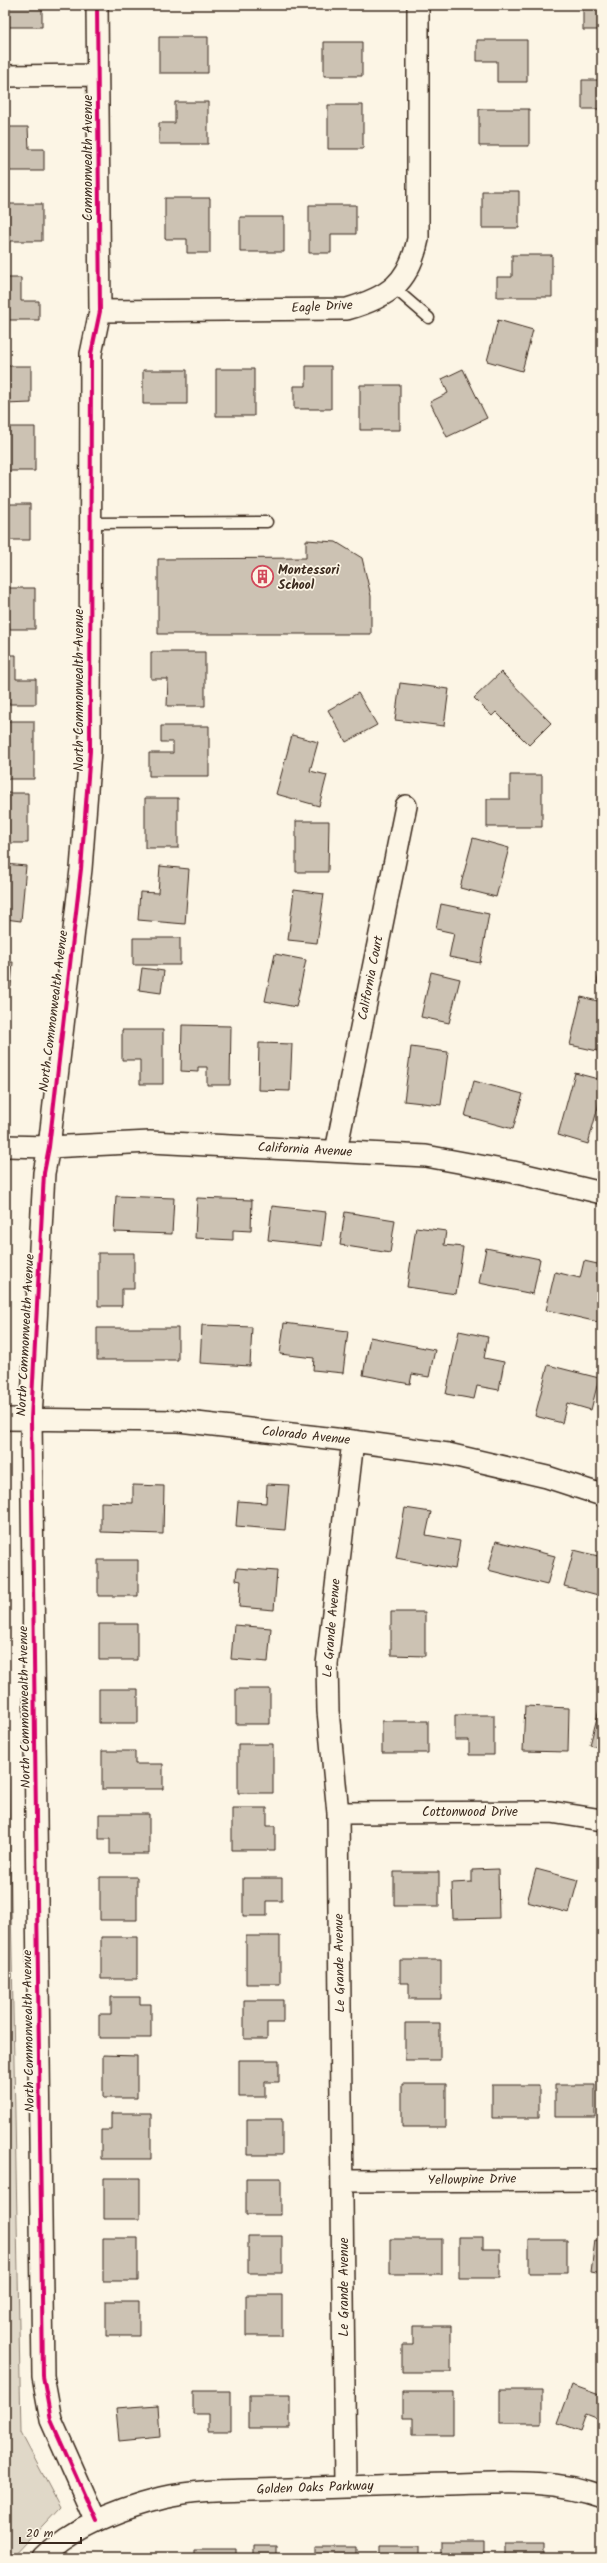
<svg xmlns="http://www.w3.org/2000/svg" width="607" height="2563" viewBox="0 0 607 2563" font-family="Kalam,sans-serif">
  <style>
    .green { fill: #e0d8c8; stroke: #8e8173 }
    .building { fill: #ccc2b3; stroke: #3b2a1e }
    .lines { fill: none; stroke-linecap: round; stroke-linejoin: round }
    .service-casing { stroke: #3b2a1e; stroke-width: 13 }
    .minor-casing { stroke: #3b2a1e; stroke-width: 24 }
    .service { stroke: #fcf5e5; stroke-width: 10 }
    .minor { stroke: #fcf5e5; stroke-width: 21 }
    .cycleway-casing { stroke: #fcf5e5; stroke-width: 6 }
    .cycleway { stroke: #d6006c; stroke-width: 4 }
    .labels { text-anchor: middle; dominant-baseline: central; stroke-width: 3.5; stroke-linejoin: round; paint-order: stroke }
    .street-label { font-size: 13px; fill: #3b2a1e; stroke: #fcf5e5 }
    .poi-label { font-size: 13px; font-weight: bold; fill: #3b2a1e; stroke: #fcf5e5; text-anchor: start }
  </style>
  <rect width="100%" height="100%" fill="#fcf5e5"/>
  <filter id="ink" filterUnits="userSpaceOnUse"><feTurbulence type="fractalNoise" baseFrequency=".025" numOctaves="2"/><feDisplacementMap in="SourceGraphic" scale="8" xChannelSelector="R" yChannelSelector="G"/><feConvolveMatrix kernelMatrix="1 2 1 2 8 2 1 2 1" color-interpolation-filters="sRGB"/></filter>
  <g filter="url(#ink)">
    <path class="green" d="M 5,1584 L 21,2433 L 60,2507 L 12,2558 L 5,2558 Z"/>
    <path class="building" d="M 7,5 L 42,5 L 42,27 L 7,27 Z
      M 326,5 L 362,5 L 362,9 L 326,8 Z
      M 479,5 L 528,5 L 528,6 L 479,6 Z
      M 583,8 L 602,8 L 602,30 L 583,30 Z
      M 159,37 L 208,37 L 208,73 L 159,73 Z
      M 477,40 L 527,40 L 527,82 L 497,82 L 497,61 L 477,61 Z
      M 324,42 L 362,42 L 362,76 L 324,76 Z
      M 582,80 L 602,80 L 602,109 L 582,109 Z
      M 175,102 L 208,102 L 208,144 L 159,144 L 159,123 L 175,123 Z
      M 328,105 L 363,105 L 363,149 L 328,149 Z
      M 479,109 L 529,109 L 529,146 L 479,146 Z
      M 5,127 L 28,127 L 29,149 L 44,149 L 44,171 L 5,171 Z
      M 482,191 L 519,191 L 519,228 L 482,228 Z
      M 165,198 L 210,198 L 210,253 L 187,253 L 187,239 L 165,239 Z
      M 5,204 L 42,204 L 42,241 L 5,241 Z
      M 309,205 L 356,205 L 356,234 L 331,234 L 331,253 L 309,253 Z
      M 240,217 L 284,217 L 284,252 L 240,252 Z
      M 512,255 L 552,255 L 552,297 L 497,297 L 497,277 L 512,277 Z
      M 5,278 L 21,278 L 21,301 L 39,301 L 39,320 L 5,320 Z
      M 498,320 L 533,330 L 522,371 L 487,361 Z
      M 5,366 L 31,366 L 31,403 L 5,404 Z
      M 306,366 L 331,366 L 331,409 L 294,409 L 294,386 L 306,386 Z
      M 216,369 L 254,369 L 254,416 L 216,416 Z
      M 463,369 L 487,418 L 447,437 L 430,402 L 448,393 L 442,379 Z
      M 143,370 L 187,370 L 187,404 L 143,404 Z
      M 360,385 L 400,385 L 400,430 L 360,430 Z
      M 5,427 L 35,427 L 35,471 L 5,471 Z
      M 5,504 L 30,504 L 30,540 L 5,540 Z
      M 306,540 L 336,542 L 362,558 L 371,596 L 371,634 L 158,634 L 158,559 L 306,558 Z
      M 5,588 L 35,588 L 35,629 L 5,629 Z
      M 151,652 L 205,652 L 205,706 L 167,706 L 168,679 L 151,679 Z
      M 5,655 L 16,655 L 16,679 L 36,679 L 36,704 L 5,704 Z
      M 501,672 L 551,723 L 529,745 L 496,712 L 492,716 L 474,698 Z
      M 400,683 L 449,689 L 444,726 L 395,720 Z
      M 358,693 L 377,725 L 346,742 L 328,710 Z
      M 6,721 L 34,721 L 34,779 L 6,779 Z
      M 161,726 L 209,726 L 209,776 L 149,776 L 149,753 L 173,753 L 173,742 L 161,742 Z
      M 292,735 L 318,742 L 310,771 L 327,775 L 319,806 L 276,794 Z
      M 510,775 L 542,775 L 542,827 L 487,827 L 487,799 L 510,799 Z
      M 5,793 L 28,793 L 28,843 L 5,843 Z
      M 145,798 L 178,798 L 178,848 L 145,848 Z
      M 296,821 L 329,821 L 328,872 L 296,872 Z
      M 473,838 L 509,848 L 496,897 L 460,888 Z
      M 5,864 L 26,866 L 21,921 L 5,919 Z
      M 160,866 L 189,869 L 185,924 L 138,920 L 140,892 L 158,893 Z
      M 294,890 L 324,894 L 317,943 L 288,940 Z
      M 441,904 L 489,914 L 480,963 L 449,957 L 454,933 L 436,929 Z
      M 133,938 L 180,938 L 180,965 L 133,965 Z
      M 275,954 L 306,960 L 296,1007 L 265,1001 Z
      M 602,957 L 602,984 L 597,983 Z
      M 5,962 L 13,962 L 11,987 L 5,987 Z
      M 142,968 L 164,971 L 161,993 L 139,990 Z
      M 431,972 L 460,979 L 449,1023 L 421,1017 Z
      M 581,997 L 602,1002 L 602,1052 L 570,1045 Z
      M 182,1025 L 231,1026 L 230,1085 L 207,1085 L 207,1067 L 198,1067 L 198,1072 L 181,1071 Z
      M 122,1030 L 163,1030 L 163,1084 L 140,1084 L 140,1060 L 122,1060 Z
      M 259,1043 L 292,1044 L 290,1091 L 258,1090 Z
      M 411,1047 L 448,1052 L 441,1105 L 404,1101 Z
      M 575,1073 L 602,1080 L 602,1092 L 588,1144 L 558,1135 Z
      M 474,1081 L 523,1094 L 513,1129 L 465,1116 Z
      M 116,1196 L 174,1198 L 172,1234 L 114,1232 Z
      M 197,1198 L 252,1200 L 251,1231 L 233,1230 L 233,1240 L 195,1238 Z
      M 272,1206 L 326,1212 L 322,1246 L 268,1240 Z
      M 345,1212 L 395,1220 L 390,1253 L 340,1245 Z
      M 416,1227 L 446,1231 L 444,1245 L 463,1247 L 456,1294 L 407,1287 Z
      M 486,1248 L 540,1259 L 533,1294 L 479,1283 Z
      M 98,1253 L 134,1253 L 134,1289 L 122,1289 L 122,1306 L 98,1306 Z
      M 584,1261 L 602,1265 L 602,1303 L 598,1322 L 546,1310 L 555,1272 L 580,1278 Z
      M 284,1323 L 348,1331 L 343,1373 L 313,1370 L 314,1358 L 280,1354 Z
      M 202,1325 L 252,1327 L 250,1366 L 200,1363 Z
      M 97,1328 L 178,1328 L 178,1360 L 97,1360 Z
      M 459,1331 L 488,1337 L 484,1358 L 504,1362 L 499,1390 L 477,1386 L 474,1399 L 446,1394 Z
      M 370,1337 L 435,1350 L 429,1377 L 412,1374 L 410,1384 L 363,1375 Z
      M 548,1365 L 599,1378 L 591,1410 L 567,1403 L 562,1423 L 535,1416 Z
      M 267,1484 L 289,1485 L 285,1530 L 236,1526 L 238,1501 L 266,1503 Z
      M 133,1485 L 164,1486 L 163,1534 L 101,1532 L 101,1502 L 133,1503 Z
      M 405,1508 L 431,1512 L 426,1535 L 460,1541 L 455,1569 L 396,1558 Z
      M 496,1541 L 555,1556 L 547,1585 L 488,1570 Z
      M 574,1550 L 602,1557 L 602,1596 L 564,1586 Z
      M 98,1560 L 138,1560 L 138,1596 L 98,1596 Z
      M 237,1568 L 277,1571 L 274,1610 L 239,1607 L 241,1581 L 236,1580 Z
      M 391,1612 L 425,1612 L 425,1656 L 391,1655 Z
      M 99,1624 L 137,1624 L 137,1660 L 99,1660 Z
      M 234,1625 L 271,1628 L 268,1662 L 231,1659 Z
      M 99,1689 L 138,1689 L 138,1723 L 99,1723 Z
      M 236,1689 L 270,1689 L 270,1724 L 236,1724 Z
      M 525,1706 L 569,1708 L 568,1752 L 523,1751 Z
      M 599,1710 L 602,1710 L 602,1748 L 590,1745 Z
      M 455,1715 L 494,1715 L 494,1755 L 469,1755 L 469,1740 L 455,1740 Z
      M 382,1721 L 428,1721 L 428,1753 L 382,1753 Z
      M 238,1744 L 273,1744 L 273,1793 L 238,1793 Z
      M 102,1751 L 135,1751 L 135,1764 L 163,1764 L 163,1789 L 102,1789 Z
      M 232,1808 L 267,1808 L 267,1826 L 275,1826 L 275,1850 L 232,1850 Z
      M 99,1814 L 149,1814 L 149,1854 L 110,1854 L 110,1839 L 99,1839 Z
      M 498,1869 L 499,1918 L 453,1919 L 452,1883 L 472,1882 L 472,1870 Z
      M 536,1869 L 578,1880 L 569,1913 L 527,1902 Z
      M 394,1872 L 439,1872 L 439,1906 L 394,1906 Z
      M 100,1877 L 137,1877 L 137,1920 L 100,1920 Z
      M 243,1878 L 282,1878 L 282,1901 L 267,1901 L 267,1916 L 243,1916 Z
      M 246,1936 L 280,1936 L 280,1984 L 246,1984 Z
      M 101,1937 L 137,1937 L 137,1979 L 101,1979 Z
      M 400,1960 L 441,1960 L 441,1999 L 409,1999 L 409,1983 L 400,1983 Z
      M 111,1997 L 140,1997 L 140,2004 L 151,2004 L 151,2038 L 99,2038 L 99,2014 L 111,2014 Z
      M 244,2000 L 283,2000 L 283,2023 L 267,2023 L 267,2039 L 244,2039 Z
      M 405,2023 L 440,2023 L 440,2060 L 405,2060 Z
      M 103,2055 L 137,2056 L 137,2098 L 103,2098 Z
      M 239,2060 L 279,2060 L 279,2082 L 265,2082 L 265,2097 L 239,2097 Z
      M 402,2084 L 446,2084 L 446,2127 L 402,2127 Z
      M 492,2085 L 539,2085 L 539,2118 L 492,2118 Z
      M 555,2085 L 595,2085 L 595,2117 L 555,2117 Z
      M 111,2113 L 151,2113 L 151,2159 L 101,2159 L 101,2130 L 111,2130 Z
      M 247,2119 L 282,2119 L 282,2155 L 247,2155 Z
      M 104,2178 L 140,2178 L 140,2219 L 104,2219 Z
      M 246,2178 L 281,2178 L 281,2215 L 246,2215 Z
      M 248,2236 L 282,2236 L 282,2273 L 248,2273 Z
      M 459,2237 L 483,2237 L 483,2249 L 500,2249 L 500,2278 L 459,2278 Z
      M 103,2238 L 138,2238 L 138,2281 L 103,2281 Z
      M 390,2239 L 442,2239 L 442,2274 L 390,2274 Z
      M 529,2240 L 567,2240 L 567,2273 L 529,2273 Z
      M 595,2240 L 602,2241 L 602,2274 L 591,2272 Z
      M 246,2295 L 282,2295 L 282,2336 L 246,2336 Z
      M 106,2301 L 139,2301 L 139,2336 L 106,2336 Z
      M 413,2326 L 451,2326 L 451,2372 L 402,2372 L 402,2345 L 413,2345 Z
      M 572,2385 L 602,2396 L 602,2411 L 599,2419 L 586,2414 L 580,2431 L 558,2423 Z
      M 500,2390 L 542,2390 L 542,2423 L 500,2423 Z
      M 193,2391 L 231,2391 L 231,2431 L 208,2431 L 208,2414 L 193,2414 Z
      M 403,2392 L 453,2392 L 453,2435 L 413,2435 L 413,2418 L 403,2418 Z
      M 249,2395 L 290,2395 L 290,2428 L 249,2428 Z
      M 158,2405 L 160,2437 L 119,2441 L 116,2408 Z
      M 440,2542 L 483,2542 L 483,2558 L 440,2558 Z
      M 505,2544 L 544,2544 L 544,2558 L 505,2558 Z
      M 254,2546 L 277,2546 L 277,2556 L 294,2558 L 254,2558 Z
      M 380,2546 L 419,2546 L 419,2558 L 380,2558 Z
      M 316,2547 L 356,2547 L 356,2558 L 316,2558 Z
      M 195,2549 L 236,2549 L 236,2558 L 195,2558 Z"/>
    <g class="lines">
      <defs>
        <path id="service" d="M 393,287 L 429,318
          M 91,523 L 267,522"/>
        <path id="minor" d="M 5,76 L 97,75
          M 100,311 L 347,309 C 389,297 409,283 418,239 L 418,5
          M 5,1146 L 49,1147 L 150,1142 L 426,1156 L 513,1172 L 602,1193
          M 336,1151 L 406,806
          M 5,1419 L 179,1421 L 353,1441 L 448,1454 L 547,1477 L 602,1495
          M 338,1813 L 551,1812 L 602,1820
          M 343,2181 L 602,2180
          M 345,2486 L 338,1813 L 328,1711 L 327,1664 L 353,1441
          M 96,2521 L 51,2420 L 43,2376 L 31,1419 L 44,1173 L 49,1147 L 81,869 L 90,751 L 91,354 L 100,311 L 97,5
          M 42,2558 C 74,2526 119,2509 162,2498 C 202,2488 248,2491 289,2489 C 342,2487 396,2485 449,2484 C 501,2483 553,2478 602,2496"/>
      </defs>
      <use href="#service" class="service-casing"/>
      <use href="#minor" class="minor-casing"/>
      <use href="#service" class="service"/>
      <use href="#minor" class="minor"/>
      <defs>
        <path id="cycleway" d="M 96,2521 L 51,2420 L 43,2376 L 31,1419 L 44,1173 L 49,1147 L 81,869 L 90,751 L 91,354 L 100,311 L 97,5"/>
      </defs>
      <use href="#cycleway" class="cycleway-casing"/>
      <use href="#cycleway" class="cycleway"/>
    </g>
  </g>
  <defs>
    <symbol id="building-ring" viewBox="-11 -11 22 22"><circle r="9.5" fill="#fcf5e5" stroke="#d1495b" stroke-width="1.5"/><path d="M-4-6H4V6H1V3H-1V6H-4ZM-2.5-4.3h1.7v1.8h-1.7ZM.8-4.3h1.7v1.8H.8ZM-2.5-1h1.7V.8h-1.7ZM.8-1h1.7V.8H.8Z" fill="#d1495b"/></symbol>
  </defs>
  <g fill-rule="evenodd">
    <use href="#building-ring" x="250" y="564" width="25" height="25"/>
  </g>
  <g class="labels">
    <g class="street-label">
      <text transform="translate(88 158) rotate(-90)">Commonwealth Avenue</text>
      <text transform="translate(322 307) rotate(-3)">Eagle Drive</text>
      <text transform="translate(79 690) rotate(-90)">North Commonwealth Avenue</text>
      <text transform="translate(371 978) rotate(-79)">California Court</text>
      <text transform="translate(54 1011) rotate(-83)">North Commonwealth Avenue</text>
      <text transform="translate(305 1150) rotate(3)">California Avenue</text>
      <text transform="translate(26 1335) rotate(-87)">North Commonwealth Avenue</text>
      <text transform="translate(306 1436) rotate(6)">Colorado Avenue</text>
      <text transform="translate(332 1628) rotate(-85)">Le Grande Avenue</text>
      <text transform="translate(25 1707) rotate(-91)">North Commonwealth Avenue</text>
      <text x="470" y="1812">Cottonwood Drive</text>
      <text transform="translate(340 1963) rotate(-91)">Le Grande Avenue</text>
      <text transform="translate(29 2031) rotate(-91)">North Commonwealth Avenue</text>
      <text transform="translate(472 2180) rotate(-1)">Yellowpine Drive</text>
      <text transform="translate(344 2287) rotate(-90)">Le Grande Avenue</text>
      <text transform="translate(315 2488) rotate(-2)">Golden Oaks Parkway</text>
    </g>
    <g class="poi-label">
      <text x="278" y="570">Montessori<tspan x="278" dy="15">School</tspan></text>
    </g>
  </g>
  <rect width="607" height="2563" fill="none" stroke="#fcf5e5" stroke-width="20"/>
  <rect x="10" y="10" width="587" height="2543" fill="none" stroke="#3b2a1e" stroke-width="1.5" filter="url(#ink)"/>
  <path d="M20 2537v6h61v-6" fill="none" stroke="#3b2a1e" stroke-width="2"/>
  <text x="26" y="2537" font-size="12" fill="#3b2a1e" stroke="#fcf5e5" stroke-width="3" paint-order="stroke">20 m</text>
</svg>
